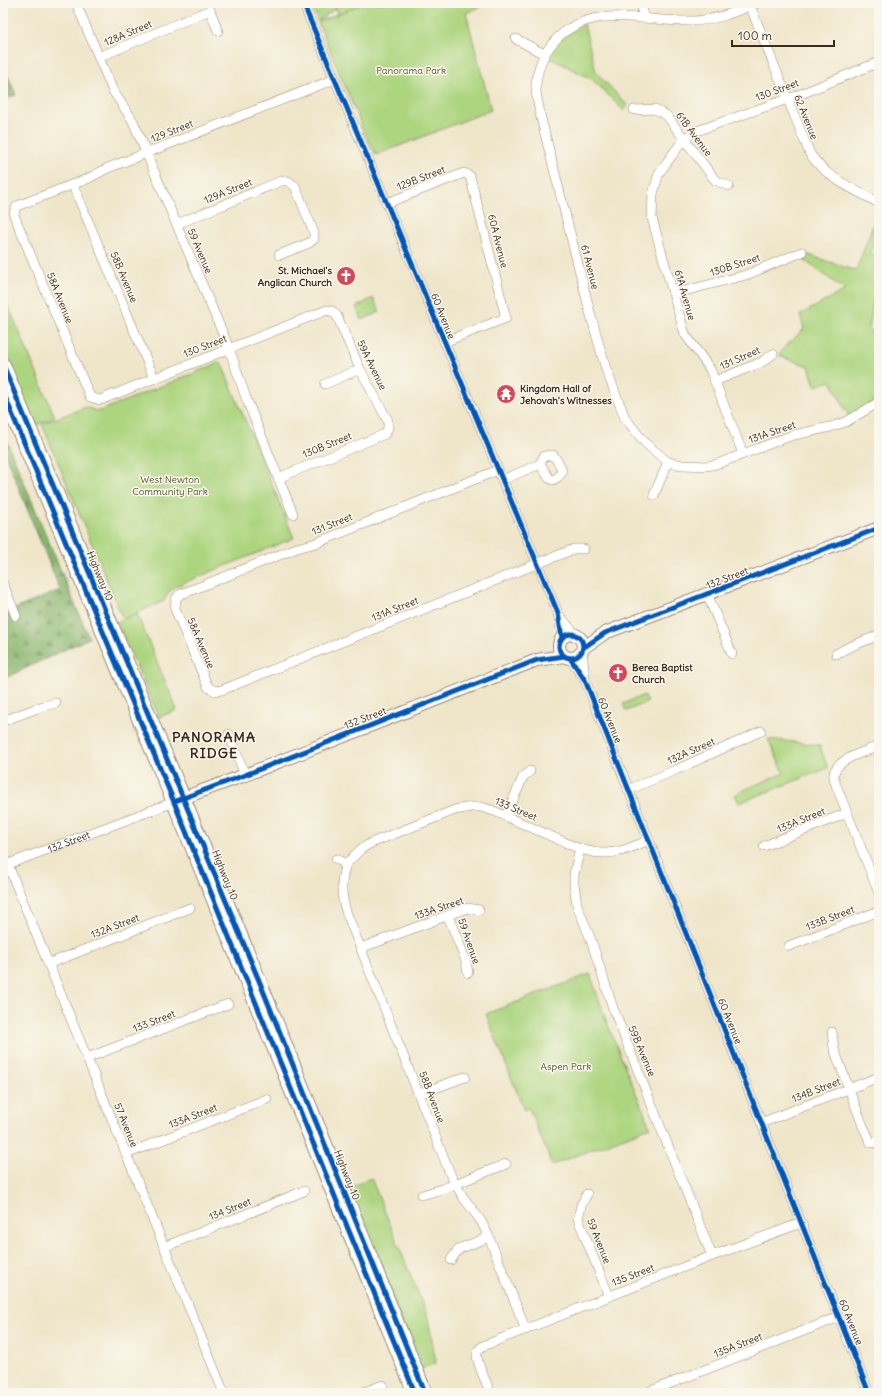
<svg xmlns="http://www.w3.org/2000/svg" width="882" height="1396" viewBox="0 0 882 1396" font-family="Delius,sans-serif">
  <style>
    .grass { fill: url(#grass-dots); stroke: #74804f }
    .forest { fill: url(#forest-firs); stroke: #627046 }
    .park { fill: #add580; stroke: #74804f }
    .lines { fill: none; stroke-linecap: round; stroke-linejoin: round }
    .minor-casing { stroke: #958874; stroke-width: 10 }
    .major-casing { stroke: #958874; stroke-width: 14 }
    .highway-casing { stroke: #958874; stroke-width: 16 }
    .minor { stroke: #fff; stroke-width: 9 }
    .major { stroke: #fff; stroke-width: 12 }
    .highway { stroke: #fff; stroke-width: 14 }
    .cycleway-casing { stroke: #fbf7ec; stroke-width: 8 }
    .cycleway { stroke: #0057b8; stroke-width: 5 }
    .labels { text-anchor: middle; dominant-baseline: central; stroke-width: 3; stroke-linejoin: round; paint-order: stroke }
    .street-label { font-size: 10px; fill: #3b2a1e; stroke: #fbf7ec }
    .park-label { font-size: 10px; fill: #585536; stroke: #fbf7ec }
    .poi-label { font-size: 10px; font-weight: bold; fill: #3b2a1e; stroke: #fbf7ec; text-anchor: start }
    .district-label { font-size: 14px; font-weight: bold; letter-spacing: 1px; fill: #3b2a1e; stroke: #fbf7ec }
  </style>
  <defs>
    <pattern id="grass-dots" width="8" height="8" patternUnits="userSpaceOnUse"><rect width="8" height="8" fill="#add580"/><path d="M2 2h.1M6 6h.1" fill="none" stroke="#96b76e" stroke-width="1.8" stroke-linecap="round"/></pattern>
    <pattern id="forest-firs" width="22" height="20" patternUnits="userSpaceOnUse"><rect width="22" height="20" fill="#8ab66e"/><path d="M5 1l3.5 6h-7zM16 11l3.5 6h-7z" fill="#72945a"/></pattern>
  </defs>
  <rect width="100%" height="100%" fill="#fbf7ec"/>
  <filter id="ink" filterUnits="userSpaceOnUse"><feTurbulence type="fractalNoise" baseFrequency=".025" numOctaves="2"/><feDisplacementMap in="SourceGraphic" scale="8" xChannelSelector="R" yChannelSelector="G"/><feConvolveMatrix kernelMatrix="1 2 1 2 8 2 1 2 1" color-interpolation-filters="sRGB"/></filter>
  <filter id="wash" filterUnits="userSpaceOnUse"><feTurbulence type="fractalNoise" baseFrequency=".012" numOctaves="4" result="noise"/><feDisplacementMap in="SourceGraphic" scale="16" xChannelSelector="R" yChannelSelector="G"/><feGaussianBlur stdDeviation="0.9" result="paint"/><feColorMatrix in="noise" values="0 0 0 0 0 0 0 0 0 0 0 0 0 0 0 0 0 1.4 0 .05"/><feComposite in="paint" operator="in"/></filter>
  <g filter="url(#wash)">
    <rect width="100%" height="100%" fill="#efe6ca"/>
    <path class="grass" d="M 319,3 L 352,3 L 354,5 L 359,3 L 381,3 L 323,34 L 318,22 L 338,14 L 336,8 L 318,21 L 312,7 Z
      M 373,298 L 380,312 L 362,320 L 356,307 Z"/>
    <path class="forest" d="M 3,64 L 16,95 L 3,100 Z
      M 3,432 L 89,638 L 3,679 L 3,614 L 60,590 L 3,449 Z"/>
    <path class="park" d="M 365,3 L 481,3 L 482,6 L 466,13 L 491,110 L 376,155 L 371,144 L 368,141 L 318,22 Z
      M 584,24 L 596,72 L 628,106 L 624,111 L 592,79 L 546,56 L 557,41 Z
      M 879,209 L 879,227 L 870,255 L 879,255 L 879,295 L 874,298 L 869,328 L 879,347 L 879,400 L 849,417 L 831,381 L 815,386 L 809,366 L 781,357 L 779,353 L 804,329 L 800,315 L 845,290 L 801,258 L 806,254 L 856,271 Z
      M 3,293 L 55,417 L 34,426 L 3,351 Z
      M 221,362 L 294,538 L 176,586 L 168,593 L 164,601 L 123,619 L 42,424 L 86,407 L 96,411 L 100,411 Z
      M 137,614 L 177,710 L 159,717 L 117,622 Z
      M 644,695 L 648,702 L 626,711 L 623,704 Z
      M 768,739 L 819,745 L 828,768 L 739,803 L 735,795 L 746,789 L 784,773 Z
      M 590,974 L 607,1023 L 650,1127 L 552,1165 L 529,1108 L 524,1110 L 486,1014 Z
      M 371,1178 L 428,1318 L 436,1363 L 420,1369 L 348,1188 Z"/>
  </g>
  <g filter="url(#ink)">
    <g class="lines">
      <defs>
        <g id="minor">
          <path d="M 76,3 L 113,91 L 133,121 L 148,157 L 229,348 L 246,398 L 293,514"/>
          <path d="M 303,3 L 558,613 L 562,638"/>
          <path d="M 749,3 L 810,154 C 827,179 854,189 879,203"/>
          <path d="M 757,3 C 735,12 715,21 690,21 C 663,22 636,15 608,17 C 569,19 540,45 536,84 C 535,94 539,105 540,114 L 591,316 L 606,369 L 625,418 L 645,443 L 668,462 L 682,465 L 708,466 L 720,463 L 790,436 L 830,427 L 846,422 L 879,402"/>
          <path d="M 642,18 L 643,3"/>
          <path d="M 516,39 L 544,54"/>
          <path d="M 99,57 L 210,10 L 218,31"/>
          <path d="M 634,110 L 655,109 L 667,116 L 715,180 L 729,186"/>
          <path d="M 73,185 L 154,378"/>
          <path d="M 387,203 L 464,173 L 470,176 L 506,318 L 444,342"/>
          <path d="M 177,224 L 281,181 L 288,181 L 295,186 L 314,233 L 314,239 L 309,243 L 279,255"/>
          <path d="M 673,294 L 746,275 L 802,252"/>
          <path d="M 715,381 L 762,362 L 773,354"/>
          <path d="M 325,384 L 360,369"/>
          <path d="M 743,454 L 710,369 L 685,334 L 676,304 L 652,218 L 653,194 L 659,173 L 684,139 L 694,132 L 796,96 L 879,62"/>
          <path d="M 498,470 L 316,543 L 297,548 L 179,595 L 176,599 L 175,609 L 208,687 L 215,691 L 222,690 L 574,549 L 584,549"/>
          <path d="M 278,478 L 385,434 L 388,428 L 388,421 L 360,369 L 337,316 L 332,311 L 327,310 L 100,400 L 90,397 L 14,215 L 15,210 L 17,206 L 87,179 L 108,168 L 335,79"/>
          <path d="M 502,480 L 540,464 L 544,456 L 553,455 C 560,465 568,473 553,480 L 549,478 L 540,464"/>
          <path d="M 654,495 L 668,462"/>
          <path d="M 3,584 L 16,616"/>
          <path d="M 707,594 L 732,654"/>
          <path d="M 558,614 L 575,634"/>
          <path d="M 582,651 L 585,679"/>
          <path d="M 836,654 L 847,648 L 879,635"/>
          <path d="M 570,658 L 585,680 L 869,1393"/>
          <path d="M 3,721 L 43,706 L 56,703"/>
          <path d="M 229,734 L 245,775"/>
          <path d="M 879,746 C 867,751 837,759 834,773 C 833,777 835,781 836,785 L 879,893"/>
          <path d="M 628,790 L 678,769 L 761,731"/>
          <path d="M 506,816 L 523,777 L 530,771"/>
          <path d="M 764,846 L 847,813"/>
          <path d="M 580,849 L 574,874 L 574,884 L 577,905 L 591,940 L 613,1008 L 712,1256"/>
          <path d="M 336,859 L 346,864 L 361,849 L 371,843 L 455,810 L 471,807 L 481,807 L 494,811 L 580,849 C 588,851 595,853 603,853 C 619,854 634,846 649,840"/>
          <path d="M 346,864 C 340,881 341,898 347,914 L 451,1176 L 463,1197 L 481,1221 L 489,1237 L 526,1330"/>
          <path d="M 8,865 L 224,1393"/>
          <path id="s1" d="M 3,866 L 174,802"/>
          <path d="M 448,916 L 466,961 L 468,973"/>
          <path d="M 789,946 L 879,911"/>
          <path d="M 361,948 L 467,908 L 479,910"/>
          <path d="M 48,964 L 190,908"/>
          <path d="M 832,1032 L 834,1049 L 863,1126 L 871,1143 L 879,1142"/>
          <path d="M 87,1058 L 228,1004"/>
          <path d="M 419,1094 L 465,1077"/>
          <path d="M 761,1123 L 879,1077"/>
          <path d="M 126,1154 L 267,1099"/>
          <path d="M 587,1194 L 581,1205 L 578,1219 L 609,1296"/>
          <path d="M 422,1195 L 445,1188 L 506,1164"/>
          <path d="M 164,1247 L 304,1191"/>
          <path d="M 451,1260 L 457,1251 L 461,1248 L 489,1237"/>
          <path d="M 362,1393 L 383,1385"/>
          <path d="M 491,1393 C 487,1384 476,1362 477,1354 C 477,1350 480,1348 483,1346 L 712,1256 L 801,1223"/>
          <path d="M 646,1393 L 839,1317"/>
        </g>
        <path id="major" d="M559 646a12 12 0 1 1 24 0a12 12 0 1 1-24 0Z
          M 583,648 L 605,633 L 879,528
          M 175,801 L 245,775 L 537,660 L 564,656"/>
        <path id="highway" d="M 3,365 L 260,983 L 425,1393
          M 3,392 L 174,802 L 415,1393"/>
      </defs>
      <use href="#minor" class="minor-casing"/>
      <use href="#major" class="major-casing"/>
      <use href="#highway" class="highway-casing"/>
      <use href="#minor" class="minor"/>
      <use href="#major" class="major"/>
      <use href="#highway" class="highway"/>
      <defs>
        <path id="cycleway" d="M 303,3 L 558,613 L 562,638
          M 3,365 L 260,983 L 425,1393
          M 3,392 L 174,802 L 415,1393
          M559 646a12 12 0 1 1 24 0a12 12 0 1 1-24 0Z
          M 583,648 L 605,633 L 879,528
          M 570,658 L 585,680 L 869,1393
          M 178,800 L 245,775 L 537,660 L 564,656"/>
      </defs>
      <use href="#cycleway" class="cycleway-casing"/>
      <use href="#cycleway" class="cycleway"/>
    </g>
  </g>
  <defs>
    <symbol id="church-disc" viewBox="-11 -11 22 22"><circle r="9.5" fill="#d1495b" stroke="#fbf7ec"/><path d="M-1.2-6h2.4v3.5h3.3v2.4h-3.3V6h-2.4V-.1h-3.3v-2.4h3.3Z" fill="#fff"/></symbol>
    <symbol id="temple-disc" viewBox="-11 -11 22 22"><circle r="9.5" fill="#d1495b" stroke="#fbf7ec"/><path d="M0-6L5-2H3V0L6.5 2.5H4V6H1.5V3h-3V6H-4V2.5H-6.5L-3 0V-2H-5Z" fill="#fff"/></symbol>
  </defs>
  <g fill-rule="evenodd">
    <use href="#church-disc" x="335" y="265" width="22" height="22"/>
    <use href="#temple-disc" x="495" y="383" width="22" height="22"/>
    <use href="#church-disc" x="607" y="662" width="22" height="22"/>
  </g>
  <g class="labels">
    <g class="street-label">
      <text transform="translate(128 33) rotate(-23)">128A Street</text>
      <text transform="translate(777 90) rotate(-20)">130 Street</text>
      <text transform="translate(806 117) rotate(68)">62 Avenue</text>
      <text transform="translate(172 131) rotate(-22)">129 Street</text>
      <text transform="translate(694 134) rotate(53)">61B Avenue</text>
      <text transform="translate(421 178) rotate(-21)">129B Street</text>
      <text transform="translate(228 191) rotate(-22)">129A Street</text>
      <text transform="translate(498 241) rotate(76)">60A Avenue</text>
      <text transform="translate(200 251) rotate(67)">59 Avenue</text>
      <text transform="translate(735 265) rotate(-18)">130B Street</text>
      <text transform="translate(590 267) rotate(76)">61 Avenue</text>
      <text transform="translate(124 277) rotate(67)">58B Avenue</text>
      <text transform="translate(685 295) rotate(74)">61A Avenue</text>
      <text transform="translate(60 298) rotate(68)">58A Avenue</text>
      <text transform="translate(443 316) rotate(68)">60 Avenue</text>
      <text transform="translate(205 346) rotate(-21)">130 Street</text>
      <text transform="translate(740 358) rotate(-24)">131 Street</text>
      <text transform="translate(372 365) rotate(64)">59A Avenue</text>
      <text transform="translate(772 432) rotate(-19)">131A Street</text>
      <text transform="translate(327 445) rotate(-22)">130B Street</text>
      <text transform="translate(332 524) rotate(-22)">131 Street</text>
      <text transform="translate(100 576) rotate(67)">Highway 10</text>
      <text transform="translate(727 578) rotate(-21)">132 Street</text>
      <text transform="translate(395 609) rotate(-22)">131A Street</text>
      <text transform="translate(201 643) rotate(67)">58A Avenue</text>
      <text transform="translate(365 718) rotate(-21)">132 Street</text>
      <text transform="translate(610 720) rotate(68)">60 Avenue</text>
      <text transform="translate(691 751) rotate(-24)">132A Street</text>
      <text transform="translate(516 809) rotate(23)">133 Street</text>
      <text transform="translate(801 820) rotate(-22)">133A Street</text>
      <text stroke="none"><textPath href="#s1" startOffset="70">132 Street</textPath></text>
      <text transform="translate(225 875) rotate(68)">Highway 10</text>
      <text transform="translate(439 908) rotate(-19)">133A Street</text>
      <text transform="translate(830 918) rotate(-21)">133B Street</text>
      <text transform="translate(115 926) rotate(-21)">132A Street</text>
      <text transform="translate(469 941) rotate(71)">59 Avenue</text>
      <text transform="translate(154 1021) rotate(-21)">133 Street</text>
      <text transform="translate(730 1021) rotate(68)">60 Avenue</text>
      <text transform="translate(642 1051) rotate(67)">59B Avenue</text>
      <text transform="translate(816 1090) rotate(-21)">134B Street</text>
      <text transform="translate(432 1097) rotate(69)">58B Avenue</text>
      <text transform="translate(193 1116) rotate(-21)">133A Street</text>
      <text transform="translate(126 1125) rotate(68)">57 Avenue</text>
      <text transform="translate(347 1175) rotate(68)">Highway 10</text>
      <text transform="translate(230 1209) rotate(-22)">134 Street</text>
      <text transform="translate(599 1241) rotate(68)">59 Avenue</text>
      <text transform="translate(633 1275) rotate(-21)">135 Street</text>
      <text transform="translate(851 1322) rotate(68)">60 Avenue</text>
      <text transform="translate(738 1345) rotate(-21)">135A Street</text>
    </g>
    <g class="park-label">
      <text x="411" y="70">Panorama Park</text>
      <text x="170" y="479">West Newton<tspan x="170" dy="12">Community Park</tspan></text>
      <text x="566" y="1066">Aspen Park</text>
    </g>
    <g class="poi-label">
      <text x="332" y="270" text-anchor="end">St. Michael's<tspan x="332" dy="12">Anglican Church</tspan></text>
      <text x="520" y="388">Kingdom Hall of<tspan x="520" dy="12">Jehovah's Witnesses</tspan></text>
      <text x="632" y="667">Berea Baptist<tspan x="632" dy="12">Church</tspan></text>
    </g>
    <g class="district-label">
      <text x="214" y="737">PANORAMA<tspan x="214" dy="16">RIDGE</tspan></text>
    </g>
  </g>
  <rect width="882" height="1396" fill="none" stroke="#fbf7ec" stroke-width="16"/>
  <path d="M732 40v6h102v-6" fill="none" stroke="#3b2a1e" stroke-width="2"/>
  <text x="738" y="40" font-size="12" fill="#3b2a1e" stroke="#fbf7ec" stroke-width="3" paint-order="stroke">100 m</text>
</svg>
